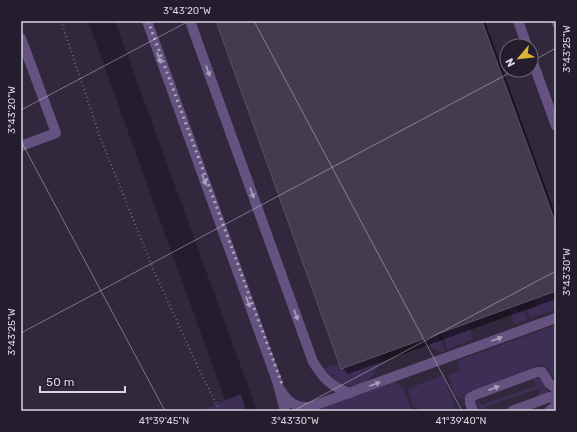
<svg xmlns="http://www.w3.org/2000/svg" width="577" height="432" viewBox="0 0 577 432" font-family="Rubik,sans-serif">
  <style>
    .built { fill: #31283e; fill-rule: evenodd }
    .green { fill: #3e2d55 }
    .shadow { fill: #0007 }
    .building { fill: #433c4f; stroke: #595165 }
    .lines { fill: none; stroke-linecap: round; stroke-linejoin: round }
    .path { stroke: #696473; stroke-width: 2; stroke-dasharray: 1 3; stroke-linecap: butt }
    .minor { stroke: #655281; stroke-width: 10 }
    .rail { stroke: #ada8b5; stroke-width: 3; stroke-dasharray: 2 4; stroke-linecap: butt }
    .oneway { fill: #aaa0ba }
    .ticks { fill: none; stroke: #d8d4e0; stroke-width: 1; stroke-opacity: 0.45 }
    .neatline { fill: none; stroke: #d8d4e0; stroke-width: 1.5 }
    .ticks-label { font-size: 10px; text-anchor: middle; fill: #d8d4e0 }
  </style>
  <rect width="100%" height="100%" fill="#241d2e"/>
  <path class="built" d="M 21,21 L 88,21 L 229,411 L 21,411 Z
    M 115,21 L 556,21 L 556,411 L 257,411 ZM 507,46 L 531,46 L 531,70 L 507,70 Z"/>
  <path class="green" d="M 556,291 L 556,309 L 530,318 L 527,311 L 536,306 L 534,299 Z
    M 516,305 L 519,313 L 524,311 L 527,320 L 514,324 L 509,308 Z
    M 468,323 L 473,339 L 447,349 L 442,332 Z
    M 556,325 L 556,379 L 553,377 L 547,367 L 539,365 L 470,392 L 466,401 L 455,396 L 448,375 L 460,370 L 457,361 Z
    M 438,334 L 445,352 C 434,351 429,347 424,339 Z
    M 381,354 C 380,372 366,389 346,385 C 337,383 330,375 324,368 Z
    M 443,375 L 455,408 L 455,411 L 429,411 L 427,408 L 419,411 L 416,407 L 414,408 L 408,389 Z
    M 534,378 L 543,379 L 548,392 L 545,395 L 538,398 L 540,388 L 485,407 L 485,411 L 478,411 L 476,404 L 479,400 L 482,405 L 538,385 L 532,380 Z
    M 393,381 L 404,389 L 411,410 L 410,411 L 307,411 Z
    M 241,394 L 246,411 L 200,411 Z"/>
  <path class="shadow" d="M 217,21 L 485,21 L 556,216 L 556,299 L 348,374 L 342,368 Z
    M 416,408 L 419,411 L 412,411 Z"/>
  <path class="building" d="M 216,21 L 482,21 L 556,224 L 556,291 L 341,369 Z"/>
  <g class="lines">
    <path class="path" d="M 61,21 L 100,137 L 154,271 L 198,367 L 220,411"/>
    <path class="minor" d="M 147,21 L 277,381 L 285,411
      M 190,21 L 313,362 C 324,379 330,386 350,393
      M 518,21 L 527,46
      M 21,38 L 56,133 L 21,146
      M 531,57 L 556,126
      M 281,391 C 288,402 296,408 310,407 L 556,318
      M 473,411 L 470,403 L 470,398 L 475,395 L 537,372 L 542,372 L 549,383 L 556,389
      M 512,411 L 550,397 L 556,399
      M 549,411 L 556,406"/>
    <path class="rail" d="M 148,21 L 282,384"/>
  </g>
  <defs><path id="oneway-solid" d="M-6-.8H1V-3.2L6.5 0L1 3.2V.8H-6Z"/></defs>
  <g class="oneway">
    <use href="#oneway-solid" transform="translate(159 58) rotate(70)"/>
    <use href="#oneway-solid" transform="translate(208 71) rotate(70)"/>
    <use href="#oneway-solid" transform="translate(204 180) rotate(70)"/>
    <use href="#oneway-solid" transform="translate(252 193) rotate(70)"/>
    <use href="#oneway-solid" transform="translate(248 302) rotate(70)"/>
    <use href="#oneway-solid" transform="translate(296 315) rotate(70)"/>
    <use href="#oneway-solid" transform="translate(497 339) rotate(-20)"/>
    <use href="#oneway-solid" transform="translate(375 384) rotate(-20)"/>
    <use href="#oneway-solid" transform="translate(494 388) rotate(-21)"/>
  </g>
  <path class="ticks" d="M 254,21 L 462,411M 551,21 L 556,30M 531,62 L 556,48M 21,110 L 189,21M 21,141 L 165,411M 21,333 L 515,70M 293,411 L 556,271"/>
  <rect width="577" height="432" fill="none" stroke="#241d2e" stroke-width="44"/>
  <g transform="translate(519 58) rotate(242)"><circle r="19" fill="#241d2e" stroke="#6c6675"/>
  <path d="M0-3L7 15L0 10L-7 15Z" fill="#d8b434"/>
  <text y="-6" font-size="11" font-weight="bold" text-anchor="middle" fill="#d8d4e0">N</text>
  </g>
  <path d="M40 386v6h85v-6" fill="none" stroke="#d8d4e0" stroke-width="2"/>
  <text x="46" y="386" font-size="12" fill="#d8d4e0" stroke="#241d2e" stroke-width="3" paint-order="stroke">50 m</text>
  <rect x="22" y="22" width="533" height="388" class="neatline"/>
  <g class="ticks-label">
    <text x="187" y="14">3°43'20"W</text>
    <text transform="translate(566 49) rotate(-90)" y="4">3°43'25"W</text>
    <text transform="translate(11 110) rotate(-90)" y="4">3°43'20"W</text>
    <text transform="translate(566 272) rotate(-90)" y="4">3°43'30"W</text>
    <text transform="translate(11 332) rotate(-90)" y="4">3°43'25"W</text>
    <text x="164" y="424">41°39'45"N</text>
    <text x="295" y="424">3°43'30"W</text>
    <text x="461" y="424">41°39'40"N</text>
  </g>
</svg>
